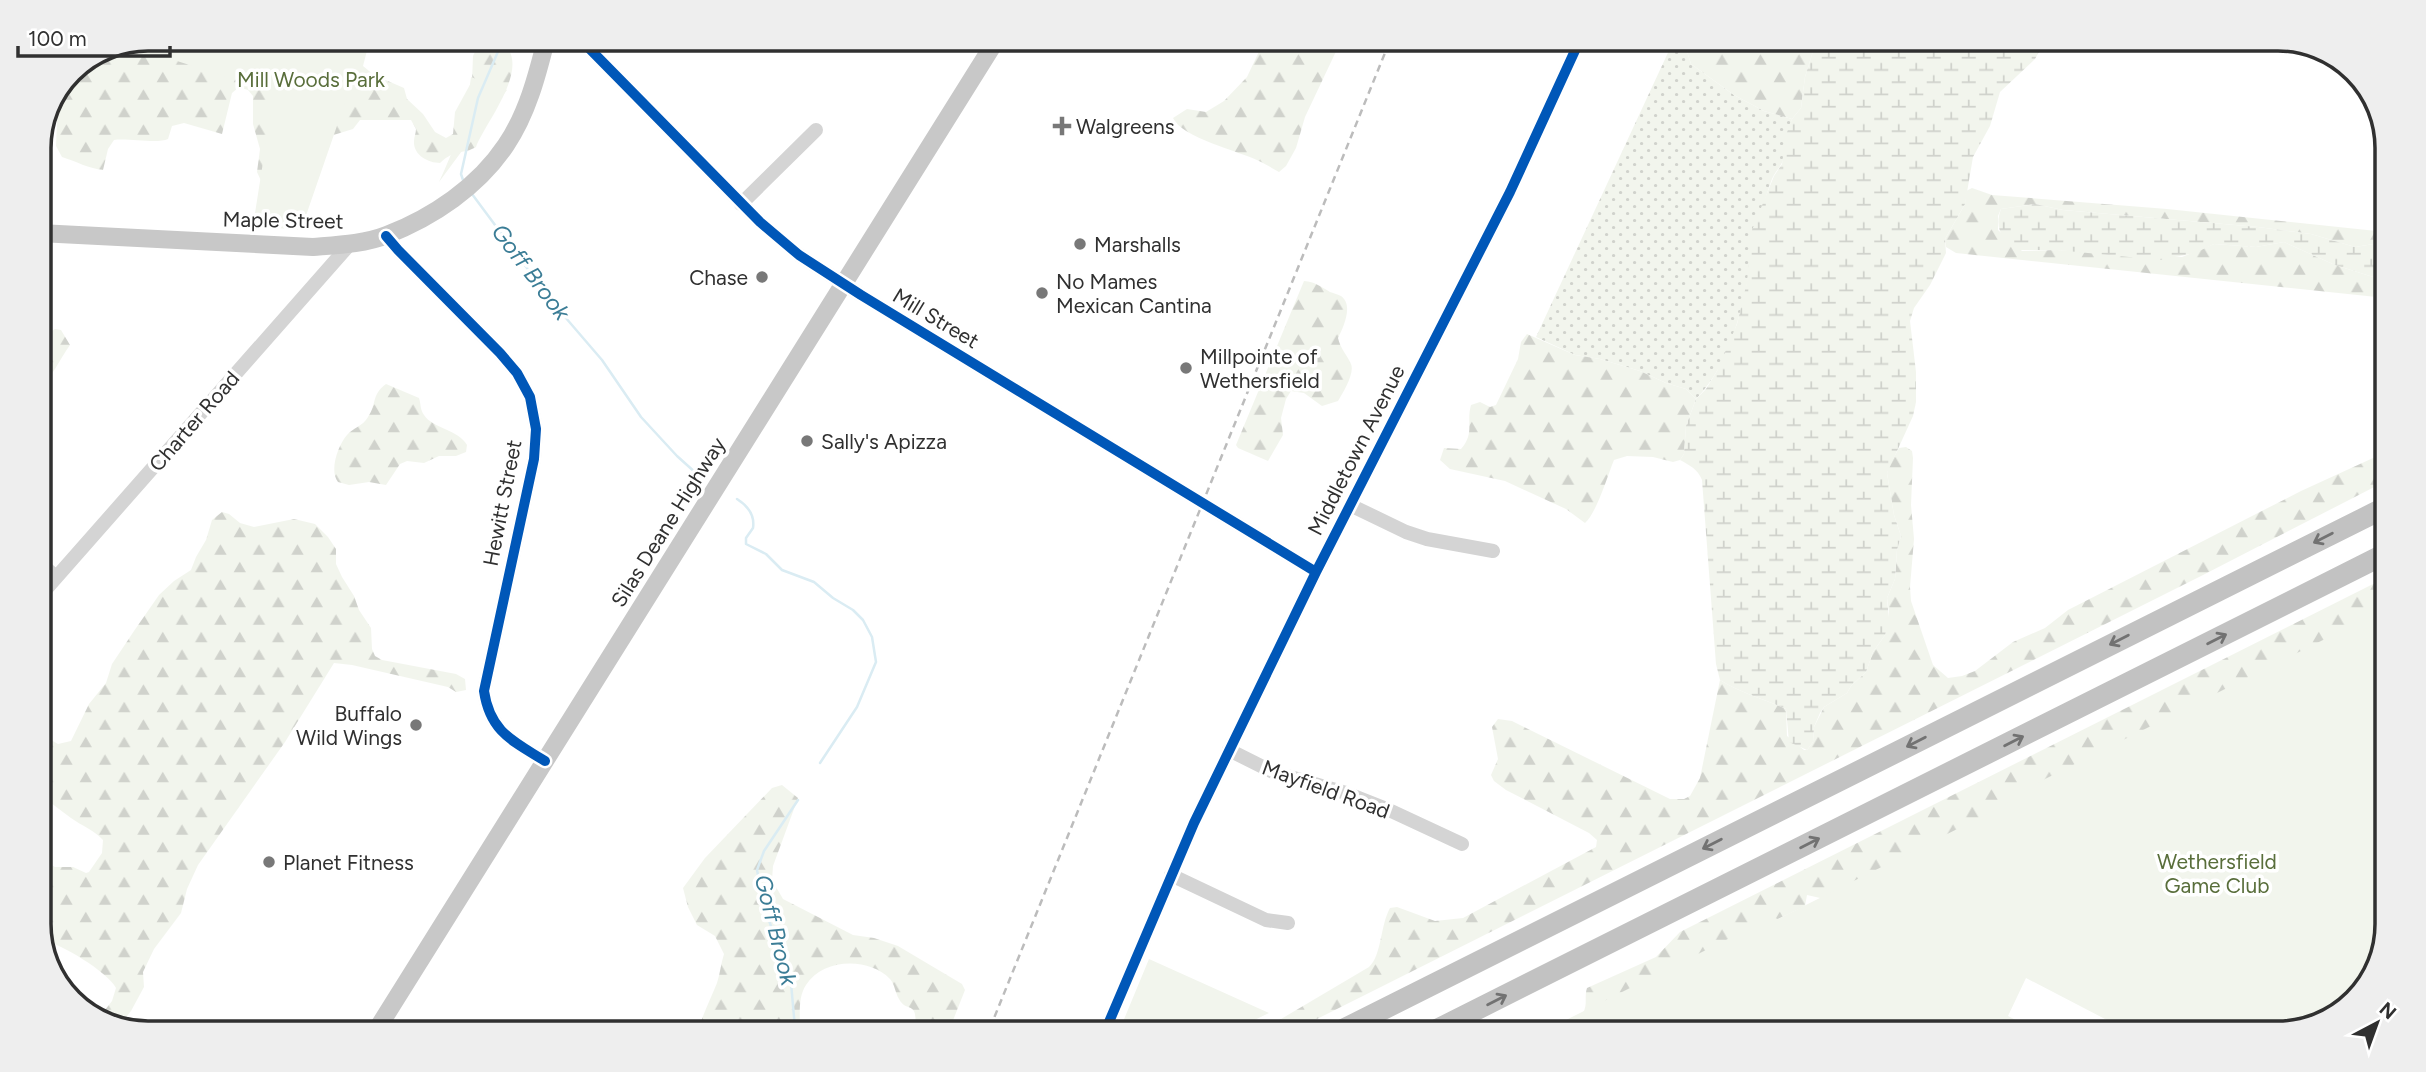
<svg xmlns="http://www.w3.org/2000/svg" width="2426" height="1072" viewBox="0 0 2426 1072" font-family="Figtree,sans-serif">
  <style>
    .grass { fill: url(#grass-dots) }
    .forest { fill: url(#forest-firs) }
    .wetland { fill: url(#wetland-marsh) }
    .green { fill: #f2f5ed }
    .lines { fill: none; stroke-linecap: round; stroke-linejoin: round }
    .stream { stroke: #daecf3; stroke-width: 2.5 }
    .minor { stroke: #d4d4d4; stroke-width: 14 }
    .major { stroke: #c8c8c8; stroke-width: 18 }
    .highway { stroke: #c2c2c2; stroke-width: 21 }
    .rail { stroke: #bcbcbc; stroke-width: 2.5; stroke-dasharray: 7 5; stroke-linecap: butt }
    .cycleway-casing { stroke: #fff; stroke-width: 15 }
    .cycleway { stroke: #0057b8; stroke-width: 10 }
    .oneway { stroke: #727272 }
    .poi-dot { fill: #787878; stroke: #fff; stroke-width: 2.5 }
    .labels { text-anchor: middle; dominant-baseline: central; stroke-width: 7; stroke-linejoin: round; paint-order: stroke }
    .park-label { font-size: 21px; fill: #596e3b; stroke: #fff }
    .poi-label { font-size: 21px; fill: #303030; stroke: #fff; text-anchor: start }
    .street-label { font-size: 21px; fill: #303030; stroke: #fff }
    .water-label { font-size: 23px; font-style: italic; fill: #3b7d96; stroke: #fff }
    .rim { fill: none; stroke: #303030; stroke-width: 3.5 }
  </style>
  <defs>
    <pattern id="grass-dots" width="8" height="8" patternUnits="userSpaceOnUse" patternTransform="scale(1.75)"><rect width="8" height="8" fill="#f2f5ed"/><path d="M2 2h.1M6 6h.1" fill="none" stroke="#d0d2cc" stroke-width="1.8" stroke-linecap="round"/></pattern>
    <pattern id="forest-firs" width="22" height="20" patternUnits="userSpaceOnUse" patternTransform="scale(1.75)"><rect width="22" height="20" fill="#f2f5ed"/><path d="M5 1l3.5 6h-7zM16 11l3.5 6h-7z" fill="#d0d2cc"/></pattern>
    <pattern id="wetland-marsh" width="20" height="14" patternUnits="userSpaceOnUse" patternTransform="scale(1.75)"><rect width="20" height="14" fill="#f2f5ed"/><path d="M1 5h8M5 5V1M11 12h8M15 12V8" fill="none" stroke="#d0d2cc"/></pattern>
  </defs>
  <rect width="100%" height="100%" fill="#fff"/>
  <path class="grass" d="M 1672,44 L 1685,45 L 1691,64 L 1734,95 L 1764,111 L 1792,119 C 1787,134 1788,147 1783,160 C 1781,167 1775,172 1772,179 C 1769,187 1766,196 1764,204 C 1747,267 1744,350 1696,399 L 1686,389 L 1666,383 L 1640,371 L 1600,359 L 1575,355 L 1536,337 Z"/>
  <path class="forest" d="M 148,39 L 370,39 L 363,66 L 374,75 L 404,88 L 407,99 L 423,114 L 435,132 L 446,138 L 453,134 L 455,112 L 472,81 L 473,56 L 479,43 C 487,40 497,37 505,45 C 530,70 485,123 476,147 C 463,155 456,148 440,163 C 428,163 413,155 414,141 C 414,137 416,133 416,129 L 411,120 L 360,120 L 353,129 L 327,137 L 263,185 L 257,172 L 260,149 L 253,124 L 253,96 L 248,90 L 239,87 L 232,93 L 222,134 L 184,123 L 172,126 L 168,139 C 158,144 128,138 114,140 L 108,149 L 103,170 C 90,169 75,161 62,157 L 56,146 L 58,98 L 71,70 Z
    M 1263,43 L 1340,43 L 1305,117 L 1296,148 L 1286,166 L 1279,172 C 1272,168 1265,164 1259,161 C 1239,151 1182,138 1173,118 L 1187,109 L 1206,112 L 1224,101 L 1247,77 Z
    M 1685,45 L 1815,45 L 1805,77 L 1801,108 L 1792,119 L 1764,111 L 1734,95 L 1691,64 Z
    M 1972,188 L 1992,195 L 2167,209 L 2386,232 L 2386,242 L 2355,247 L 2311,234 L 2258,227 L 2063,210 L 2035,204 L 2001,209 L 1998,216 L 1998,230 L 2022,251 L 2057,250 L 2182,257 L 2214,244 L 2256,247 L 2284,242 L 2335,265 L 2386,281 L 2386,298 L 1956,253 L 1946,247 L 1945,239 L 1965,204 L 1966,191 Z
    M 1304,281 C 1315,282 1320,286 1330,292 C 1333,293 1337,294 1341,296 C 1354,305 1343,328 1338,338 C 1340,348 1347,355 1351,364 C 1355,373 1343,393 1338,401 L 1322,406 L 1304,393 L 1291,391 L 1286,399 L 1281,418 L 1283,435 L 1268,461 L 1238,448 L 1236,445 Z
    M 55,329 L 61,330 L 70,345 C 59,360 53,377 39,387 L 39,337 L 46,335 Z
    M 1527,334 L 1575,355 L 1600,359 L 1640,371 L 1666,383 L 1686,389 L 1696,399 L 1686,426 L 1684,454 L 1680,460 L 1673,462 L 1653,457 L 1627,456 L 1614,460 C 1607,477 1597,512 1585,523 L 1566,509 L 1505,481 L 1450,469 L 1440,460 L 1444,448 L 1461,449 C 1475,433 1466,423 1471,405 L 1480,402 L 1490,407 L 1496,405 L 1518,359 L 1521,342 Z
    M 386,384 L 419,398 C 421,404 420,410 424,415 C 432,428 459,430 467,445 L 466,452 L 456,456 L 439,456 L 424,463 L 407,461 L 400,464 L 386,485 L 369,482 L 349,485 L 338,482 C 329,471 338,445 347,435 C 353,428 363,426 368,417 C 377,404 371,395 386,384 Z
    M 1906,447 L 1912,451 L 1913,458 L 1911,505 L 1914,539 L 1910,587 L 1911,601 L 1933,665 L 1948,678 L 1962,676 L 1975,671 L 2013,642 L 2045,628 L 2068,610 L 2301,491 L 2384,453 L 2384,482 L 2203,575 L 1295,1030 L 1123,1029 L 1231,1014 L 1249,1025 L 1276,1022 L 1369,967 C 1382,955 1380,926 1390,908 L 1397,907 L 1435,921 L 1463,918 L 1596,847 L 1597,840 L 1589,833 L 1506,790 L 1494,781 L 1491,775 L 1498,759 L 1492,727 L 1498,719 L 1512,721 L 1670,799 L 1684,799 L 1690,796 L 1700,778 L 1720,680 C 1741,693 1764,699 1786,709 L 1787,736 L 1804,750 L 1807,750 L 1813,742 L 1814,727 L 1824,707 L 1847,693 L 1851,686 L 1866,672 L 1873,652 L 1885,635 L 1889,612 L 1887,598 L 1895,579 L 1897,550 L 1901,536 L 1894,515 L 1887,473 L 1889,466 L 1899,448 Z
    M 222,512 L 229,514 L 240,523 L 254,527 L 294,519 L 315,524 L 328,537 L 336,549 L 336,564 L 342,577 L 354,596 L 359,610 L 371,628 L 372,649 L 375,656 L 382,660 L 456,674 L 465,679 L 466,690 L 456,692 L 448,687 L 352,665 L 334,663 L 285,742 L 198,865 L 187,889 L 181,913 L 154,949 L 143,972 L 144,987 L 131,1011 L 120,1025 L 106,1025 L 98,1019 L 112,1001 L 116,988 C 108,972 60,943 42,940 L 39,932 L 39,858 L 55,867 L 73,867 L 86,873 L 89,872 L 102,853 L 103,840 C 94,830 82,826 71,818 C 60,810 50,802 39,794 L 39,733 L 58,744 L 71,741 L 89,704 L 106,683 L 112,664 L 134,631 L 159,595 L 174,581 L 191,570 L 196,557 L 206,540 L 212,520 Z
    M 2383,579 L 2382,671 L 1860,907 L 1807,895 L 1805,906 L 1583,1013 C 1588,1004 1584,997 1587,988 L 1656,957 L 1680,932 Z
    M 782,785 L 798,798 L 773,866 L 772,880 L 783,899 L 853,935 L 874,938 L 898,946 L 962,984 L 965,990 L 950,1028 L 915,1028 C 918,999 907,1014 899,999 C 895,992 895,985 890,979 C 869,957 823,958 806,985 C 798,997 800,1014 800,1028 L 699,1027 C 704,1012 711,998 717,983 C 720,974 721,963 724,954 L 715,936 L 697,925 L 688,907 L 683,888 L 705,858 L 772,788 Z"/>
  <path class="wetland" d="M 1815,45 L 2042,46 L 2035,59 L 2000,92 L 1990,126 L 1973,157 L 1965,204 L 1945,239 L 1946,253 L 1930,285 L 1914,308 L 1910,321 L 1916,372 L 1916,402 L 1913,416 L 1887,473 L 1894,515 L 1901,536 L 1897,550 L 1895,579 L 1887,598 L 1889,620 L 1885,635 L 1873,652 L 1866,672 L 1851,686 L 1847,693 L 1824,707 L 1820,713 L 1814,727 L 1813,742 L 1807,750 L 1789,742 L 1786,709 C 1764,699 1741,693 1720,680 L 1716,664 L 1702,480 C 1698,469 1689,465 1680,460 L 1684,454 L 1686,426 L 1696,399 L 1706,389 L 1717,371 L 1737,324 L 1747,282 L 1752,230 L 1774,176 L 1782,164 L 1786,135 L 1792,119 L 1801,108 L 1805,77 Z
    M 2035,204 L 2063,210 L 2258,227 L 2311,234 L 2355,247 L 2386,242 L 2386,281 L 2335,265 L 2284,242 L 2256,247 L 2214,244 L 2195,253 L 2160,260 L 2057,250 L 2015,250 C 2002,238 1994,228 2001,209 Z"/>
  <path class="green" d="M 148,39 L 367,39 L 301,230 L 253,226 L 274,92 L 177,61 L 113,53 Z
    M 471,77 L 507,90 L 439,182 C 455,148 467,115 471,77 Z
    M 2383,610 L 2379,966 L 2339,1015 L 2279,1033 L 2132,1033 L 2026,978 L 2008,1016 L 2041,1033 L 1544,1031 L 1772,917 L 1778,919 L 2003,806 L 2043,780 Z
    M 1149,959 L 1269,1013 L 1236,1029 L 1120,1029 Z"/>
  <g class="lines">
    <path class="stream" d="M 464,183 L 461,174 L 478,98 L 503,40
      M 472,194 L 553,303 L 602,360 L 641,417 L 677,456 L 697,474
      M 737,499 C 748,506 755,515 753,528 L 746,538 L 746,544 L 766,554 L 782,570 L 814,582 L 833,598 L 853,610 L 863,620 L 872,637 L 876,662 L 857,707 L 820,763
      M 795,1028 L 791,983 L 765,909 L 757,870 L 764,851 L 798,800"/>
    <path class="minor" d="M 581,40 L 760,222 L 799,255 L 861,295 L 1316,572
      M 741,204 L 816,130
      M 386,236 L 398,250 L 500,353 L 517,373 L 530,397 L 536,429 L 534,459 L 484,691 C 490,732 513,741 545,761
      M 1350,505 L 1406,532 L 1427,539 L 1493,551
      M 39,562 L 56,577
      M 39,597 L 350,244
      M 1229,750 L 1273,772 L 1346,793 L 1389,810 L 1462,844
      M 1171,875 L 1266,920 L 1288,923
      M 1106,1029 L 1194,823 L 1316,572 L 1510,192 L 1578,44"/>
    <path class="major" d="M 39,233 L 313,247 C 338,245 364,244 387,235 C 433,217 478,187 506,145 C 527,114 537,76 546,40
      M 379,1026 L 995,42"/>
    <path class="highway" d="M 1342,1030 L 2384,508
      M 1436,1030 L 2383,555"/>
    <path class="rail" d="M 990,1028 L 1389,43"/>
    <defs>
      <path id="cycleway" d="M 581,40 L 760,222 L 799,255 L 861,295 L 1316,572
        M 386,236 L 398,250 L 500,353 L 517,373 L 530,397 L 536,429 L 534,459 L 484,691 C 490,732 513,741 545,761
        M 1106,1029 L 1194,823 L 1316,572 L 1510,192 L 1578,44"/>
    </defs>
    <use href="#cycleway" class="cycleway-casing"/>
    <use href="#cycleway" class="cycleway"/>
  </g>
  <defs><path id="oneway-shaft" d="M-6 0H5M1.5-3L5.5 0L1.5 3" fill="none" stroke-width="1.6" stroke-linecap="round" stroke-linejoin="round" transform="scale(1.75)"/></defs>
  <g class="oneway">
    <use href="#oneway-shaft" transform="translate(2323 538) rotate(153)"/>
    <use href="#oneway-shaft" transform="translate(2217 639) rotate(-27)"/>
    <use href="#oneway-shaft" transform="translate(2119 640) rotate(153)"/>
    <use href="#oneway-shaft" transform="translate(2014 741) rotate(-27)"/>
    <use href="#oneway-shaft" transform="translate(1916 742) rotate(153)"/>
    <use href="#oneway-shaft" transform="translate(1810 843) rotate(-27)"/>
    <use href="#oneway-shaft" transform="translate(1712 844) rotate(153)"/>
    <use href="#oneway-shaft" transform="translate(1497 1000) rotate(-27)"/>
  </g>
  <g class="poi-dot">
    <path d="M1058.5 115.5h7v7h7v7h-7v7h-7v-7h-7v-7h7z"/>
    <circle cx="1080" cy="244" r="7"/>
    <circle cx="762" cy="277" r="7"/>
    <circle cx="1042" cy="293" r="7"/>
    <circle cx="1186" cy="368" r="7"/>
    <circle cx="807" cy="441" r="7"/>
    <circle cx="416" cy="725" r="7"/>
    <circle cx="269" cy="862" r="7"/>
  </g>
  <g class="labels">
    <g class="park-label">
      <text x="311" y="79">Mill Woods Park</text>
      <text x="2217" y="861">Wethersfield<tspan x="2217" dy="24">Game Club</tspan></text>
    </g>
    <g class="poi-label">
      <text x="1076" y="126">Walgreens</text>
      <text x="1094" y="244">Marshalls</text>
      <text x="748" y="277" text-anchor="end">Chase</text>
      <text x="1056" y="281">No Mames<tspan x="1056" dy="24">Mexican Cantina</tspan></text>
      <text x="1200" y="356">Millpointe of<tspan x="1200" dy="24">Wethersfield</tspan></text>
      <text x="821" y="441">Sally's Apizza</text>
      <text x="402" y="713" text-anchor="end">Buffalo<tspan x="402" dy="24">Wild Wings</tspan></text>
      <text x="283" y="862">Planet Fitness</text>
    </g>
    <g class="street-label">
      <text transform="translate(283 220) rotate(1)">Maple Street</text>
      <text transform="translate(936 318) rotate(31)">Mill Street</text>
      <text transform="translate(194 421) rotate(-49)">Charter Road</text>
      <text transform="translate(1356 450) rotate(-63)">Middletown Avenue</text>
      <text transform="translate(502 503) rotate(-79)">Hewitt Street</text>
      <text transform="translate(668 522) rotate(-58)">Silas Deane Highway</text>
      <text transform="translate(1326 789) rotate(20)">Mayfield Road</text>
    </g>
    <g class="water-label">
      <text transform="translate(531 272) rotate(53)">Goff Brook</text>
      <text transform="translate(776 930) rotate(76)">Goff Brook</text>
    </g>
  </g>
  <path d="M0 0H2426V1072H0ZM148 51H2278A97 97 0 0 1 2375 148V924A97 97 0 0 1 2278 1021H148A97 97 0 0 1 51 924V148A97 97 0 0 1 148 51Z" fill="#eee" fill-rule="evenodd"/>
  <path class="rim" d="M148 51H2278A97 97 0 0 1 2375 148V924A97 97 0 0 1 2278 1021H148A97 97 0 0 1 51 924V148A97 97 0 0 1 148 51Z"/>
  <g transform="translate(2377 1023) rotate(41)" stroke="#ffffff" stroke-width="5" paint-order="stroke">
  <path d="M0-5L12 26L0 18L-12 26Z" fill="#303030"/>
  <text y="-10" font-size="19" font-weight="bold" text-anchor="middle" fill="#303030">N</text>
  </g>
  <path d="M18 46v10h152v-10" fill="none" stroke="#303030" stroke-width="3.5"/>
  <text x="28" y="46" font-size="21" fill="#303030" stroke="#ffffff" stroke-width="5" paint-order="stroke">100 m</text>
</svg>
